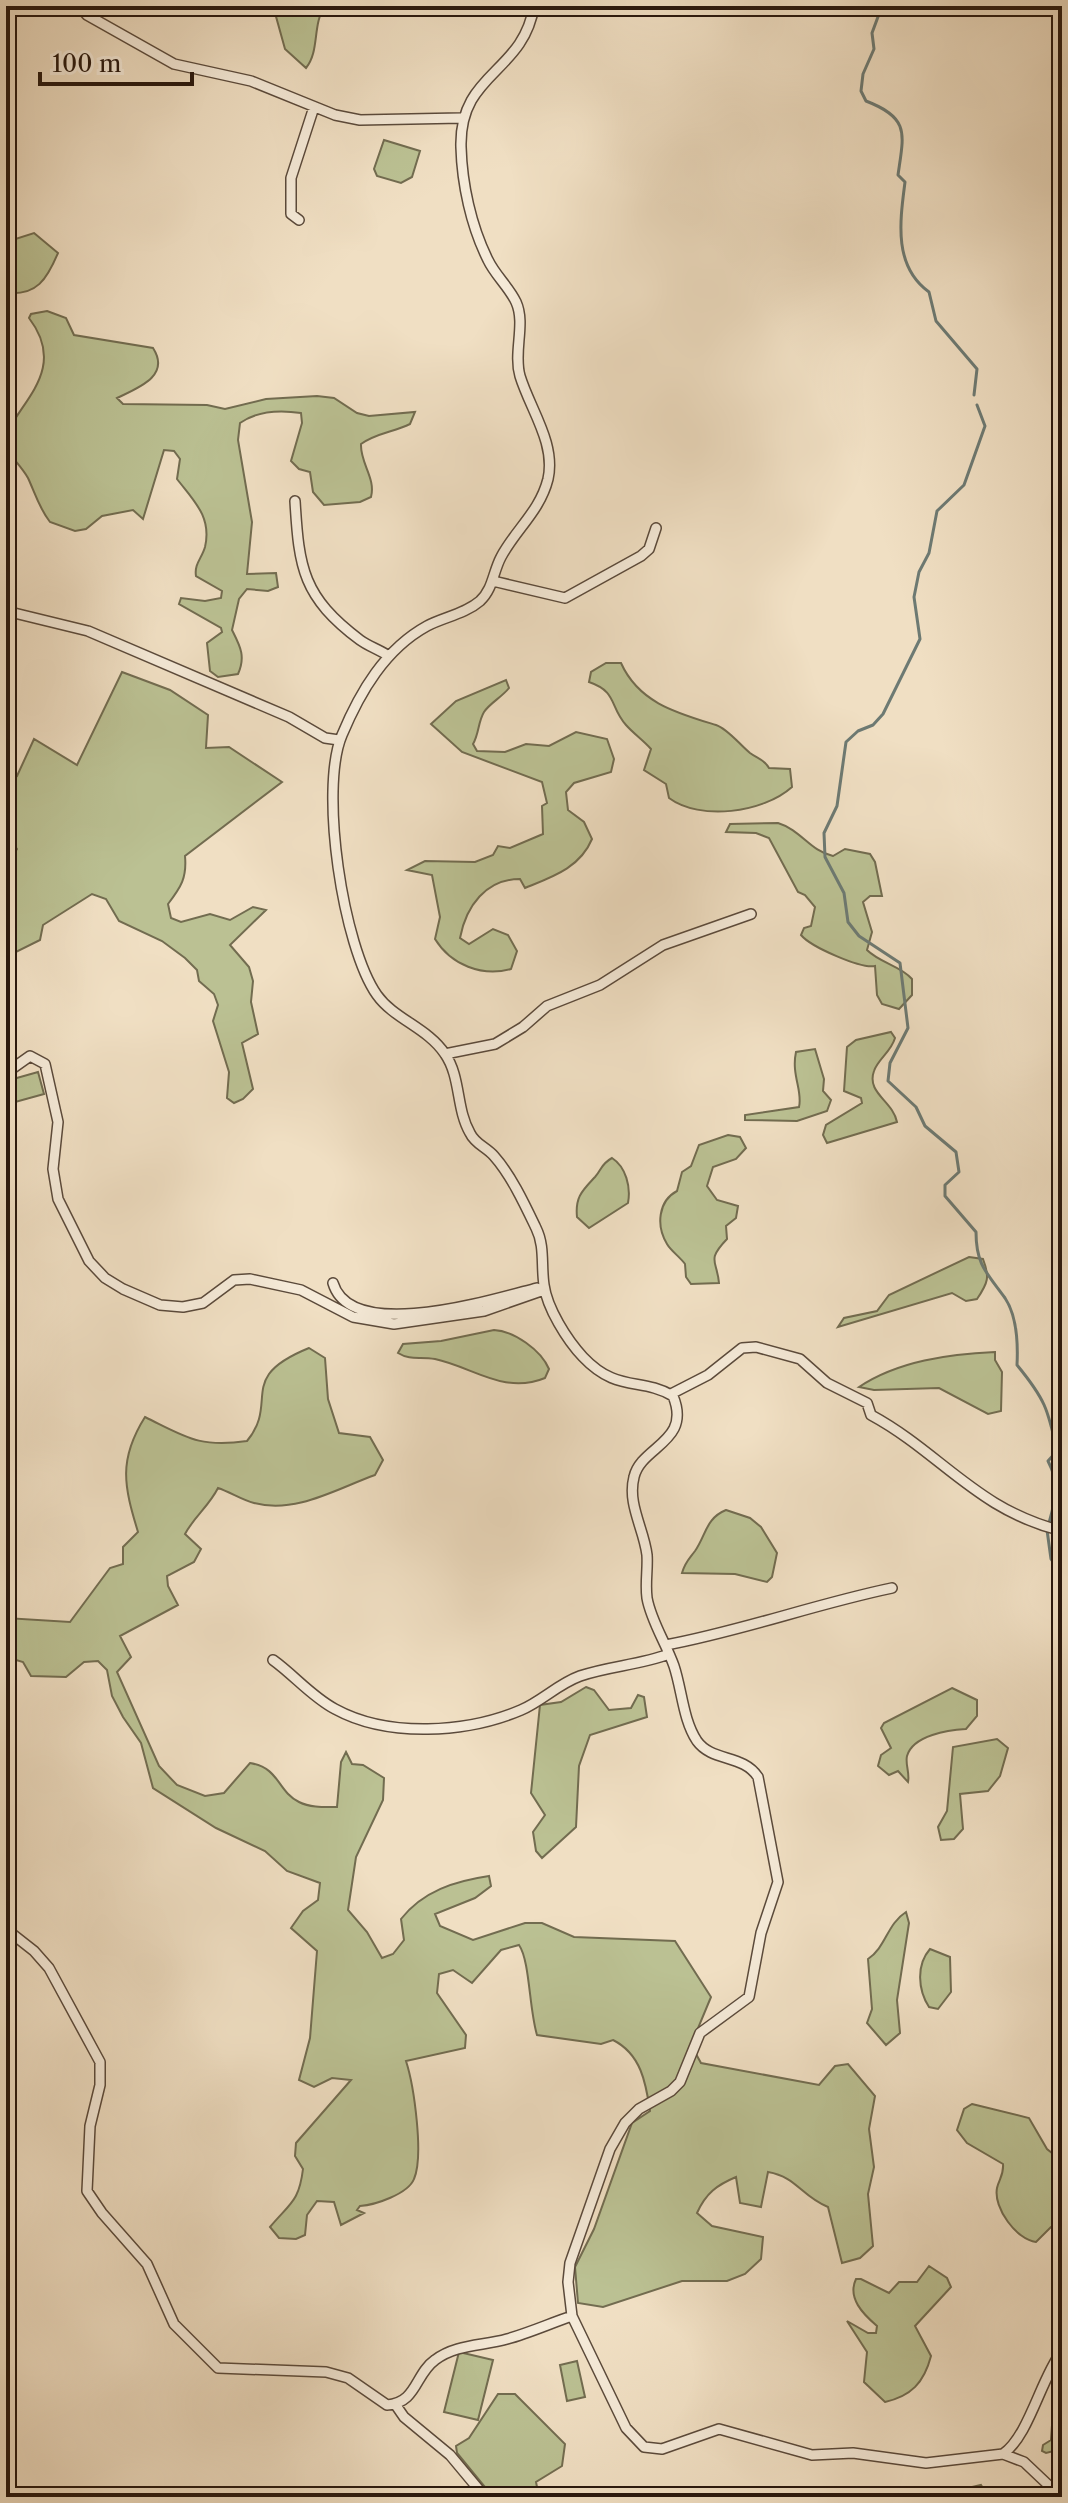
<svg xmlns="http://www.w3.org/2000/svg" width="1068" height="2503" font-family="'Libre Caslon Text',serif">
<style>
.green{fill:#bbc193;stroke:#726c50;stroke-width:2}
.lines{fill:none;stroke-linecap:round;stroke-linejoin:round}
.stream{stroke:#6d7a73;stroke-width:3}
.minor-casing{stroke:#5b4a3b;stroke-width:12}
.minor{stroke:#f5ead8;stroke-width:9}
</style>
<rect width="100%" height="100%" fill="#f0dfc3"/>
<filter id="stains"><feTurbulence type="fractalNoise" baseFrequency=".0025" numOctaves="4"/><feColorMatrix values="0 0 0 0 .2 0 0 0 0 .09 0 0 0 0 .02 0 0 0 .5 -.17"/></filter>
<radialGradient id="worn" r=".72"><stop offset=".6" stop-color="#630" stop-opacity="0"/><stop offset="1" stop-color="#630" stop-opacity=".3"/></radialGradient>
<path class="green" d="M264 6H325C312 24 320 51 306 68L285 49 275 13Z
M384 140 420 151 412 177 401 183 377 176 374 169Z
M34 233 58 253C47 279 37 296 6 293V242Z
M47 311 66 318 74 335 153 348C171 376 138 388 117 398L123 404 207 405 225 409 266 399 317 396 334 398 357 413 369 416 415 412 410 424C394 432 376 433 361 444 360 463 376 478 371 497L360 502 324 505 313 492 310 472 299 469 291 461 302 423 301 413C281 410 257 411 240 423L238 440 252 522 247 574 276 573 278 587 268 591 247 589 239 599 232 630C240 646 246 656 238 674L218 677 210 671 207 643 222 632 221 628 179 604 181 598 205 601 221 598 222 591 196 576C194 564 202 558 205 547 212 517 194 501 177 479L180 459 174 451 164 450 143 519 133 510 102 516 86 529 75 531 50 522C39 508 35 493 28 478 22 467 11 457 6 448 0 413 75 378 29 318L31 314Z
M606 663H621C639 703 677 713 716 725 728 729 740 745 750 753 758 759 764 759 769 768L790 769 792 787C763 813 700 821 669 798L666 784 644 770 651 749C643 740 634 734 626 725 609 706 618 692 589 682L591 672Z
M122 672 170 690 208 715 206 748 229 747 282 782 185 856C187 878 181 887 168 904L171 918 181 922 210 914 230 920 253 907 266 910 230 945 249 967 253 981 251 1002 258 1034 242 1043 253 1089 243 1099 234 1103 227 1098 229 1072 213 1021 218 1005 214 994 199 981 197 970 185 958 162 941 119 921 106 899 92 894 43 925 40 940 6 957V866L17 849 6 834V773L17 776 34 739 77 765Z
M506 680 509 688C502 697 490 703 484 712 478 722 479 734 473 744L477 751 505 752 526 744 549 746 576 732 607 739 614 759 611 772 574 783 566 792 568 810 584 822 592 839C580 868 552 877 525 888L520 879C486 879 466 906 460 938L469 944 493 929 508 935 517 951 511 969C482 977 451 965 435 939L440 917 432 875 407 870 425 861 475 862 493 855 498 846 510 848 543 834 542 806 547 803 542 782 462 752 431 724 456 701Z
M778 823C801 830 810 851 833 856L845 849 870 854 875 862 882 896H870L863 902 872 932 867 950C880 963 901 966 912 979V995L899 1009 882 1004 877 995 875 966C861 969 811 947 801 935L804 928 811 926 815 907 805 895 798 892 769 838 756 833 726 832 730 824Z
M891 1032 895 1038C891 1052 878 1059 874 1071 866 1093 893 1101 897 1122L827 1143 823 1135 826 1125 862 1103 861 1098 844 1091 847 1047 856 1040Z
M815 1049 824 1079 823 1091 831 1100 827 1111 797 1121 745 1120V1115L799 1107C803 1091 791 1075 796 1052Z
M38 1072 44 1094 8 1104 6 1081Z
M728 1135 740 1137 746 1148 736 1159 713 1167 707 1186 717 1200 738 1206 736 1218 726 1226 727 1239C706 1261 717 1260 719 1283L691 1284 686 1277 685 1264C680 1257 671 1251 667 1244 656 1226 658 1201 677 1191L682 1172 691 1166 699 1145Z
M612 1158C626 1167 631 1187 628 1203L589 1228 577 1217C575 1197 582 1191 595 1177 602 1169 601 1164 612 1158Z
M969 1257 983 1259C990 1277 988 1283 977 1299L966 1301 952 1293 838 1327 844 1318 877 1311 889 1295Z
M494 1330C514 1331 541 1350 549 1369L545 1378C504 1395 473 1367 435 1359 420 1356 411 1361 398 1353L403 1344 441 1341Z
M309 1348 325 1358 328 1399 339 1433 370 1437 383 1460 375 1475C336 1489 296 1514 254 1503 242 1500 230 1492 218 1488 209 1506 194 1517 185 1534L201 1549 194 1562 167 1576 168 1586 178 1605 120 1636 131 1657 117 1672 159 1766 177 1785 205 1796 224 1793 250 1763C280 1768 277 1791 299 1802 311 1808 325 1807 337 1807L341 1762 346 1752 352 1764 363 1765 384 1778 383 1800 356 1857 348 1910 367 1932 382 1958 393 1954 404 1940 401 1919C423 1891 455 1881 489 1876L491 1886 475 1898 435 1914 440 1926 473 1940 525 1923H542L574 1937 675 1941 711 1997 691 2045 701 2063 819 2085 835 2066 848 2064 875 2096 869 2129 874 2167 868 2194 873 2246 860 2258 842 2263 828 2207C801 2196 797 2177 768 2172L761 2207 740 2203 736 2177C717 2185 706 2193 697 2213L712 2226 763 2237 761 2259 745 2274 727 2281H682L603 2307 578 2303 575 2267 594 2229 632 2123 650 2111C646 2083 641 2054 613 2040L601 2044 537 2035C529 2009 530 1961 519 1945L501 1950 472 1983 453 1970 439 1974 437 1993 466 2035 465 2048 406 2061C414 2086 424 2156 414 2179 408 2194 375 2205 360 2206L357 2210 364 2213 341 2225 334 2202 317 2201 307 2215 305 2235 296 2239 279 2238 270 2227C290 2203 299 2202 303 2169L295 2156 296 2143 351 2080 332 2078 314 2087 299 2080 310 2038 317 1951 291 1928 303 1911 318 1900 320 1883 287 1871 265 1851 216 1828 153 1788 141 1743 123 1717 112 1696 107 1670 98 1661 84 1662 66 1677 31 1676 23 1662 6 1657V1618L70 1622 110 1568 123 1564V1547L138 1532C124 1486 118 1460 145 1417 186 1437 199 1448 247 1441 280 1401 235 1378 309 1348Z
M995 1352V1360L1002 1372 1001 1411 988 1414 939 1388 874 1390 859 1387C898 1361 949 1354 995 1352Z
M726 1510 750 1518 761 1527 777 1553 772 1577 767 1582 735 1574 682 1573C685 1562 689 1559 695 1551 706 1535 706 1518 726 1510Z
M586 1687 594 1690 609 1710 631 1708 638 1695 644 1697 647 1717 590 1735 579 1766 576 1827 542 1858 536 1851 533 1832 545 1815 531 1793 540 1705 561 1702Z
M952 1688 977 1700V1716L966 1729C949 1730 913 1735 907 1756 905 1764 910 1773 908 1782L898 1771 889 1775 878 1766 881 1755 891 1748 881 1728 884 1723Z
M997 1739 1008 1748 1000 1776 988 1791 960 1794 963 1829 954 1839 941 1840 938 1827 947 1811 953 1747Z
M906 1912 909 1923 897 2000 900 2033 886 2045 867 2023 872 2009 868 1959C886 1947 887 1924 906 1912Z
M930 1949 950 1957 951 1992 938 2009 929 2007C918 1990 916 1965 930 1949Z
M972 2104 1029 2118 1047 2149 1062 2161V2226L1051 2227 1036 2242C1017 2240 993 2208 997 2188 999 2179 1004 2175 1003 2164L967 2143 957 2130 964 2109Z
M929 2266 947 2278 951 2287 915 2326 931 2356C924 2383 911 2396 885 2402L864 2382 867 2352 847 2321 868 2333H876L877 2326C863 2314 847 2298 856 2279H861L889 2293 899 2282H917Z
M459 2352 493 2360 478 2420 444 2412Z
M577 2361 585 2397 567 2401 560 2365Z
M498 2394H515L565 2444 562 2466 536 2482 539 2497H493L457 2453 456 2446 469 2438Z
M1062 2415V2449L1046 2453 1042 2451 1043 2445 1051 2440 1052 2425 1061 2423Z
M981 2485 989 2497H957L964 2489Z"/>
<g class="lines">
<path class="stream" d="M882 6 872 33 874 49 863 74 861 91 866 101C910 118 904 133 898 175L905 182C900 221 893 266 929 292L936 321 977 369 974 395
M977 405 985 426 964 485 937 511 929 553 919 572 914 597 920 639 883 714 873 725 858 731 846 742 837 806 824 833 825 857 844 893 848 922 859 936 900 963 908 1028 890 1063 888 1081 916 1107 925 1126 956 1152 959 1172 945 1185V1196L976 1232C976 1265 987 1273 1005 1298 1017 1316 1018 1345 1017 1365 1045 1399 1048 1409 1057 1451L1048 1461C1060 1484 1056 1498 1049 1523
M1047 1530 1051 1559 1062 1575"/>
<defs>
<path id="minor" d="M79 6 87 15 174 64 251 81 335 115 360 120 461 118
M534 6C523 74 459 72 461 147 462 184 471 226 488 260 495 275 509 287 516 302 526 324 513 352 520 376 530 409 556 443 548 479 540 511 516 529 501 557 493 572 493 589 480 601 465 614 444 617 427 626 385 649 360 692 342 735 319 789 343 947 377 995 394 1019 428 1028 445 1054 461 1077 456 1109 470 1133 475 1144 486 1147 494 1156 511 1175 525 1205 536 1228 545 1246 541 1265 544 1285 547 1308 567 1340 583 1357 617 1393 641 1377 673 1396 692 1442 641 1446 634 1477 627 1504 644 1529 647 1555 648 1569 645 1583 647 1598 651 1621 666 1643 674 1666 682 1690 683 1720 697 1741 712 1762 743 1754 758 1777L778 1882 761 1933 749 1997 700 2033 680 2082 671 2091 639 2109 625 2123 610 2149 570 2263 568 2282 572 2316 626 2428 644 2447 662 2449 719 2429 812 2455 853 2453 926 2463 1003 2454 1024 2462 1061 2497
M299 220 291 214V178L314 107
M295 501C299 569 303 597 360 640 368 646 378 649 387 655
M493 581 565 598 641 556 649 549 656 528
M6 611 88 631 289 717 325 738 339 740
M445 1054 495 1044 523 1027 547 1006 600 985 663 945 751 914
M6 1073 30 1056 45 1064 58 1122 53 1169 58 1199 89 1261 105 1278 123 1289 160 1305 183 1307 203 1303 234 1280 250 1279 301 1290 353 1317 394 1324 484 1311 544 1290
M333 1283C351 1344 494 1299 537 1288
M671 1394 708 1375 742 1348 756 1347 800 1359 827 1383 867 1403 871 1415C941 1453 977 1510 1062 1531
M666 1645C742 1631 815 1604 892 1588
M273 1660C294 1675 312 1697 335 1709 388 1738 467 1733 521 1710 542 1701 558 1684 580 1676 609 1666 640 1665 669 1654
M6 1929 34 1951 49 1968 100 2062V2085L90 2126 87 2191 102 2213 147 2264 174 2324 218 2368 326 2372 348 2378 387 2405C417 2403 415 2374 435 2360 456 2344 483 2346 507 2339 529 2333 551 2323 572 2316
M395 2404 404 2417 450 2455 485 2497
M1003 2454C1029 2436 1041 2378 1062 2351"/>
</defs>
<use href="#minor" class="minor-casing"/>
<use href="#minor" class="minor"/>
</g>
<rect width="1068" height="2503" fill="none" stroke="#f0dfc3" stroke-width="32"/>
<rect x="8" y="8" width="1052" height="2487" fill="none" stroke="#29180e" stroke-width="4"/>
<rect x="16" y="16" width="1036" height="2471" fill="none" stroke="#29180e" stroke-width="2"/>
<path d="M40 72v12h152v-12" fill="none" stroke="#29180e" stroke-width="4"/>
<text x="52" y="72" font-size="24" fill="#29180e" stroke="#f5ead8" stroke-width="6" paint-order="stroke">100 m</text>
<rect width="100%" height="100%" filter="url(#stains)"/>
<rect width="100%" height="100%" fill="url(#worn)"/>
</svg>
